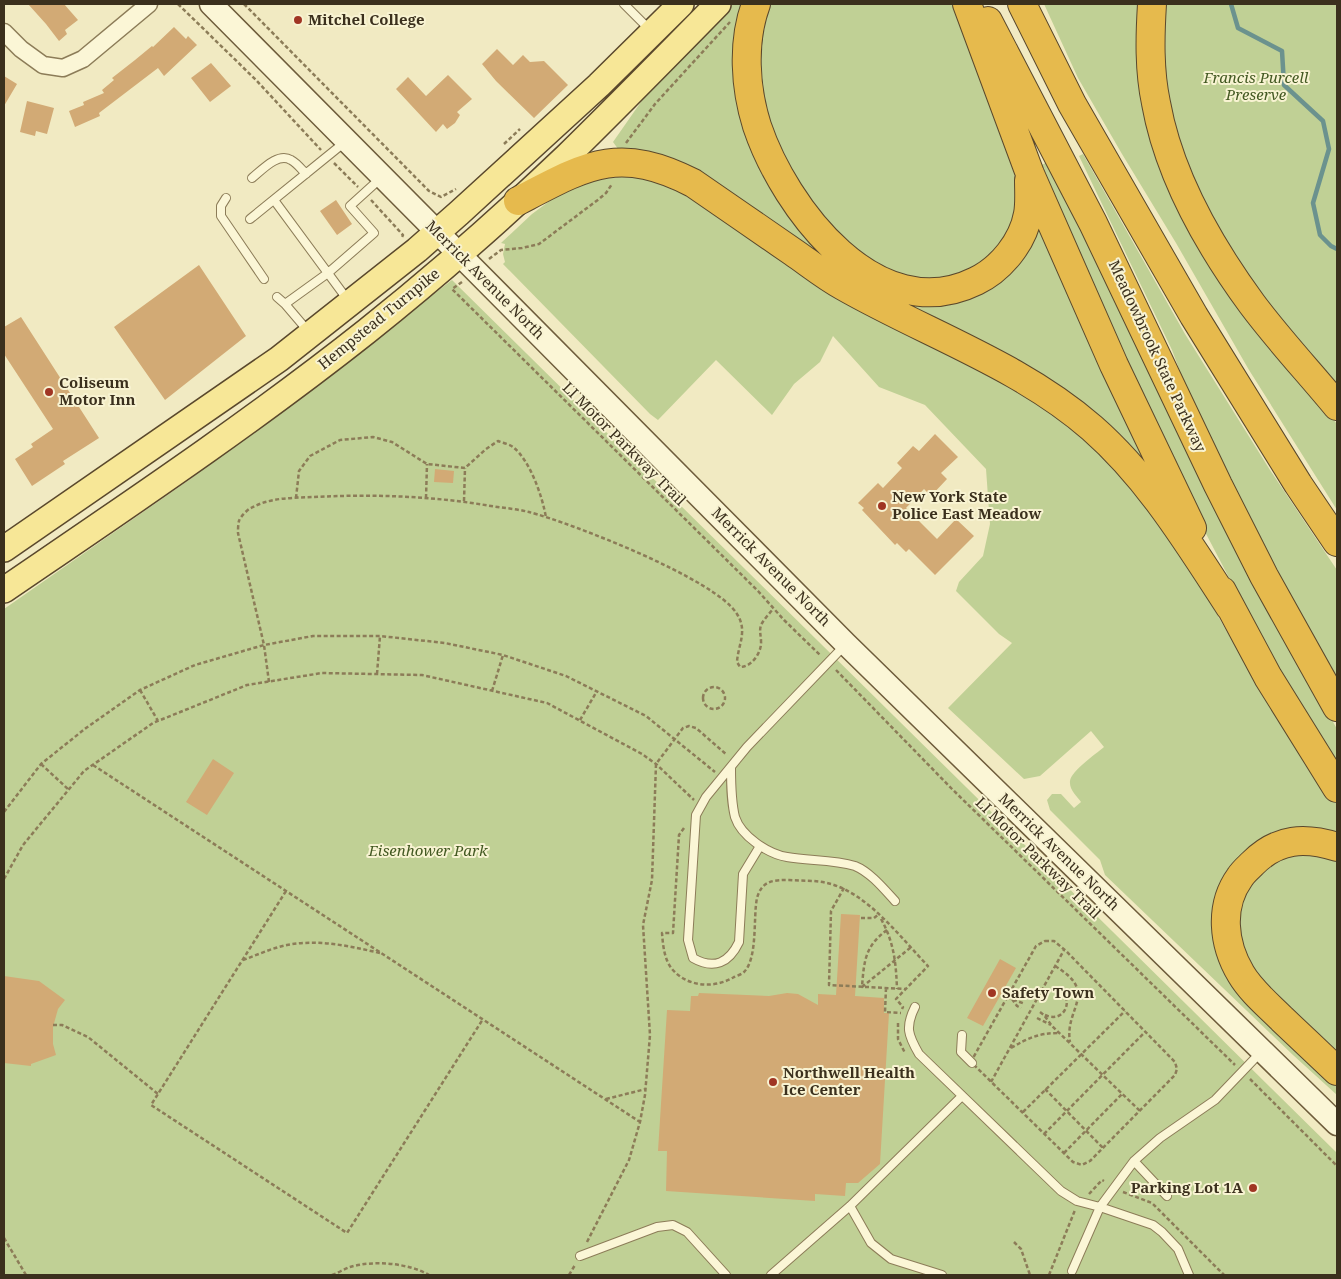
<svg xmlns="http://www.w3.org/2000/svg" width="1341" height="1279" font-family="'Noto Serif',serif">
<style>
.green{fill:#c0d095}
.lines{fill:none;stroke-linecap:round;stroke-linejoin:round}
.stream{stroke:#6b928e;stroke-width:4.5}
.building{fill:#d2aa75}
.lane-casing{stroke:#8c7c58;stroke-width:10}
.street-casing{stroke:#8c7c58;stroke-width:19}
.secondary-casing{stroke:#6e5c3b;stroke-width:25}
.primary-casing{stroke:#5a482c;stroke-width:28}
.highway-casing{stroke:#5a482c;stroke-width:30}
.path{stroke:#8c7c58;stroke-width:2.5;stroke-dasharray:4 2.5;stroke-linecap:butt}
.lane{stroke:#fbf6d6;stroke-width:8}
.street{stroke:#fbf6d6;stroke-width:16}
.secondary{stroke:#fbf6d6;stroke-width:22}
.primary{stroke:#f7e797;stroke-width:25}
.highway{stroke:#e6ba4d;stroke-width:28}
.poi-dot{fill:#a03523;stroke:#f8f3d2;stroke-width:2}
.labels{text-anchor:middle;stroke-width:4;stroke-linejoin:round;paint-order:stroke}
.poi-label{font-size:15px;font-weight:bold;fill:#3b301d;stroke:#f8f3d2;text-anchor:start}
.park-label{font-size:15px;font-style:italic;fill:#435922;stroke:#f8f3d2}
.street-label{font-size:15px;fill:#3b301d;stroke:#f8f3d2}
</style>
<rect width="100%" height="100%" fill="#f1eac2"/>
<path class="green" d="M733 4H744L740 91 837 264 826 267 621 153 613 142 650 89Z
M764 4H955L1022 188 1015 230 968 278 900 282 824 228 776 151 756 76Z
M1044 4H1147L1152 117 1287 364 1337 424V510L1249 370 1176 243 1122 154 1078 78Z
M1159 4H1337V394L1232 258 1179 152 1164 98Z
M1083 154 1185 334 1270 470 1337 570V684L1313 644 1191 401 1172 350 1079 156Z
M1047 162 1271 611 1337 729V769L1259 635 1192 507 1040 166Z
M618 172 680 187 1015 384 1116 462 1189 565 1227 632 1337 802V839L1269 841 1218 940 1337 1083V1095L1293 1055 1105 875 1100 860 1050 810 1047 800 1052 794H1061L1074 808 1081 802C1077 796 1069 790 1070 781 1071 771 1096 754 1104 747L1091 731 1040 776 1024 779 948 708 1012 643 999 634 956 591 959 582 983 556 990 524 986 469 925 405 879 387 833 336 820 362 794 384 772 415 716 360 658 420 650 414 503 264 505 262 503 254 505 244 501 243 532 214 563 191 609 173V178L618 177Z
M1042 225 1159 478 910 311 911 303 946 304 1035 227Z
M452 280 1337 1153V1275H4V609L189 480Z
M1299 850 1337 856V1061L1242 959 1234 924 1243 889 1266 863Z"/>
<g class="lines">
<path class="stream" d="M1231 4 1238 28 1282 51 1284 85 1323 121 1329 149 1313 203 1320 235 1331 246 1337 249"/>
</g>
<path class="building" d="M28 4H64L78 20 65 30 67 34 59 41 46 24Z
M174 27 186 39 188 36 197 45 164 76 158 68 99 113 100 116 75 127 69 111 84 105 83 102 104 93 102 90 114 80 112 78 135 60 152 46 153 47Z
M497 49 513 65 523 55 530 62 544 61 568 85 534 118 496 81 482 64Z
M211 63 231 86 210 102 191 78Z
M448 75 472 99 457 112 460 115 455 123 447 129 443 124 436 132 396 89 408 77 426 96Z
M4 76 17 84 4 106Z
M27 101 54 108 47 134 36 131 35 136 20 132Z
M336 200 352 224 337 235 320 211Z
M199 265 246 336 165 400 114 327Z
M21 317 99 438 63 461 65 464 32 486 15 459 33 447 31 444 53 429 4 354V327Z
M935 434 958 457 941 473 947 479 931 496 924 489 906 508 937 539 956 519 974 536 935 575 909 549 906 552 897 543 895 545 862 510 864 508 858 503 878 483 883 488 902 468 897 463 913 446 919 451Z
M435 469 454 471 453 483 434 482Z
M213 759 234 773 207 815 186 802Z
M841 914 860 915 855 996 884 998V1013H889L880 1164 858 1183H846L845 1196 815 1194V1201L666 1191 667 1151H658L667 1010 690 1011 691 996H698L699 993 769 996 787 993 798 994 818 1005V994L836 995Z
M1000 959 1016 968 983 1026 967 1018Z
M4 976 39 981 65 1000 58 1009 53 1027V1044L56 1055 31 1064V1066L4 1063Z"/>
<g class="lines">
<defs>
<path id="lane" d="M624 4 650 30
M252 178C262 170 278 152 291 160 297 163 302 170 306 174
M226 198 221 206V216L264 279
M274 200 347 299
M250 219 345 142
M277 297 285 304 308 331
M285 304 328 273 374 233 350 206 382 177
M731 767C731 784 731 801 735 817 741 836 768 854 787 857 809 861 833 859 855 866 870 872 884 889 895 901
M760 846 743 874 739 942C729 963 714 970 693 958L688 940 696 815 706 797 747 747 845 645
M915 1007C905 1027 908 1035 919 1054L1061 1191 1077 1201 1100 1207 1153 1225 1162 1232 1178 1249 1189 1275
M962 1035 961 1052 972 1063
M1134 1161 1167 1196
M850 1206 871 1243 891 1259 942 1275
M580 1256 657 1227 673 1225 687 1232 726 1275
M1072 1271 1100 1207 1134 1161 1160 1138 1215 1100 1261 1052
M771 1275 850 1206 962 1096"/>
<path id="street" d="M4 32 21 49 43 65 63 68 83 59 149 4"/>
<path id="secondary" d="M211 4 846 644 1337 1124"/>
<path id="primary" d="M4 549 279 359 417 250 459 213 599 85 681 4
M4 590C127 506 251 423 367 331 436 276 504 216 567 156 618 106 668 55 718 4"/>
<path id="highway" d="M756 4C742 42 745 88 757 126 785 209 877 330 976 281 1001 269 1023 242 1028 214 1030 204 1029 191 1029 180
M967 4 1030 174 1114 365 1192 528
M1022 4 1072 104 1194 316 1298 484 1337 542
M1152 4C1150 36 1149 70 1156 103 1169 176 1208 244 1252 304 1278 339 1309 372 1337 406
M988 21 1093 223 1218 485 1264 576 1337 707
M518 201C587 165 618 145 693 183 726 206 760 229 793 252 809 263 825 276 843 286 925 333 1020 365 1092 428 1149 478 1189 544 1230 607
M1222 591 1268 677 1337 788
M1337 847C1305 837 1278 838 1253 863 1249 867 1243 872 1240 877 1219 906 1223 944 1241 974 1251 991 1268 1005 1282 1019 1300 1036 1319 1054 1337 1071"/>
</defs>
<use href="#lane" class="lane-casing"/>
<use href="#street" class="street-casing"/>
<use href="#secondary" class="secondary-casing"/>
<use href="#primary" class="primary-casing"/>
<use href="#highway" class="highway-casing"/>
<path class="path" d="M178 4 256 80 321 150
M244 4 429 191 441 197 456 189
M626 143 655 104 730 22
M504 144 520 129
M334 163 358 187
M371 200 403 235 402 237
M489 259 501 250 522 248 539 244 599 199 606 193 612 184
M462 282 452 289 758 591 784 620 821 656
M296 498 299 471 310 456 340 440 373 437 392 442 427 464 465 468 486 449 498 441C503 443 509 444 513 447 530 460 543 498 546 518
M426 498 427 464
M464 501 465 468
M836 670 952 789 1235 1065
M377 674 380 636
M269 682 264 645 238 533C238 530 238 524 239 521 240 517 248 509 251 508 271 497 293 498 314 497 373 494 433 496 491 506 504 508 517 509 529 512 571 523 716 579 737 614 748 631 738 645 737 662L740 667C752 667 762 652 761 641 761 635 759 632 761 625 764 619 769 614 773 609
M703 698a11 11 0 1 1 22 0a11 11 0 1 1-22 0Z
M140 690 158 721
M492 691 503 655
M580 720 597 691
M41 764 68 789
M93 765 640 1122
M4 812 41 764 86 728 140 690 195 665 264 645 313 636H380L445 643 503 655 566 676 646 716 715 772
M684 828 679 835 673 933H662C663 945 664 959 672 969 687 987 714 989 734 977 737 976 742 974 744 972 758 958 753 917 757 898 762 880 774 880 789 880 802 881 815 880 827 883 867 892 900 937 928 966L896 999 903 1007 902 1009
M4 879 23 845 84 771 153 723 247 685 322 673 422 675 547 703 642 754 656 764 694 800
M844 888 831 911 829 985 905 989
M286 891 151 1105 347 1233 483 1019
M861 918H874L878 915
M881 919C894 942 896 963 897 989
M887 930C865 946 864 961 862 987L910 948
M1045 941H1054L1066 951 1175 1062 1177 1069 1175 1075 1090 1161 1082 1165 1073 1162 972 1063 973 1058 1036 946Z
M243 960C257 955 272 948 287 945 319 939 349 946 380 953
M1055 966C1100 993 1064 1008 1070 1042
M886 988 885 1012 901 1013
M1042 992C1078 980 1071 1027 1045 1015
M1007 997 1025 1004
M1012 999 1017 1006 1021 1008
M1040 1012 1044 1015 1052 1026 1140 1111
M1037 1018 1051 1025
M898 1023V1039L905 1053
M53 1025H62L88 1037 158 1094
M1011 1048C1028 1038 1039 1033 1059 1033
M1250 1079 1337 1166
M991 1082 1064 950
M1045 1089 1103 1148
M606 1099 646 1089
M1023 1112 1125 1011
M1044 1134 1145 1032
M1064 1153 1122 1094
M1123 1192 1152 1203 1224 1275
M1089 1194 1102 1180 1104 1181
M4 1238 26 1275
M587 1242 629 1160 640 1122 645 1095 650 1035 643 925 652 880 656 764 683 728 689 726 696 728 727 755
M1014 1242 1021 1249 1030 1275
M332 1275C338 1273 344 1269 350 1267 373 1260 409 1263 429 1275
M569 1275 575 1265
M1049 1275 1075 1210"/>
<use href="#lane" class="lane"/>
<use href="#street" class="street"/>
<use href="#secondary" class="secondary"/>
<use href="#primary" class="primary"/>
<use href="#highway" class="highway"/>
</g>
<g class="poi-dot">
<circle cx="298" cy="20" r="5"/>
<circle cx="49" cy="392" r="5"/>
<circle cx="882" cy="506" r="5"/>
<circle cx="992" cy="993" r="5"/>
<circle cx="773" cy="1082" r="5"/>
<circle cx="1253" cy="1188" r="5"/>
</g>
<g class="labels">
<g class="poi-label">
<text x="308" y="25">Mitchel College</text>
<text x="59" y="388">Coliseum<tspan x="59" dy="17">Motor Inn</tspan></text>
<text x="892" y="502">New York State<tspan x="892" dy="17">Police East Meadow</tspan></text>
<text x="1002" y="998">Safety Town</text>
<text x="783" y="1078">Northwell Health<tspan x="783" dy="17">Ice Center</tspan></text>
<text x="1243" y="1193" text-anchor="end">Parking Lot 1A</text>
</g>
<g class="park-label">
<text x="1256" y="83">Francis Purcell<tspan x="1256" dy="17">Preserve</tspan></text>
<text x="428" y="856">Eisenhower Park</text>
</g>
<g class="street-label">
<text transform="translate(485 280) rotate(45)" y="5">Merrick Avenue North</text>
<text transform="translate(379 319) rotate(-39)" y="5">Hempstead Turnpike</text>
<text transform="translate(1157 356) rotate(65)" y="5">Meadowbrook State Parkway</text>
<text transform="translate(624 444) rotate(45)" y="5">LI Motor Parkway Trail</text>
<text transform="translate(771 567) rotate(45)" y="5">Merrick Avenue North</text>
<text transform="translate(1059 852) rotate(44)" y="5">Merrick Avenue North</text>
<text transform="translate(1038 858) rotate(44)" y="5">LI Motor Parkway Trail</text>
</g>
</g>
<rect width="1341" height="1279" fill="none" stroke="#3b301d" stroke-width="10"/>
</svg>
